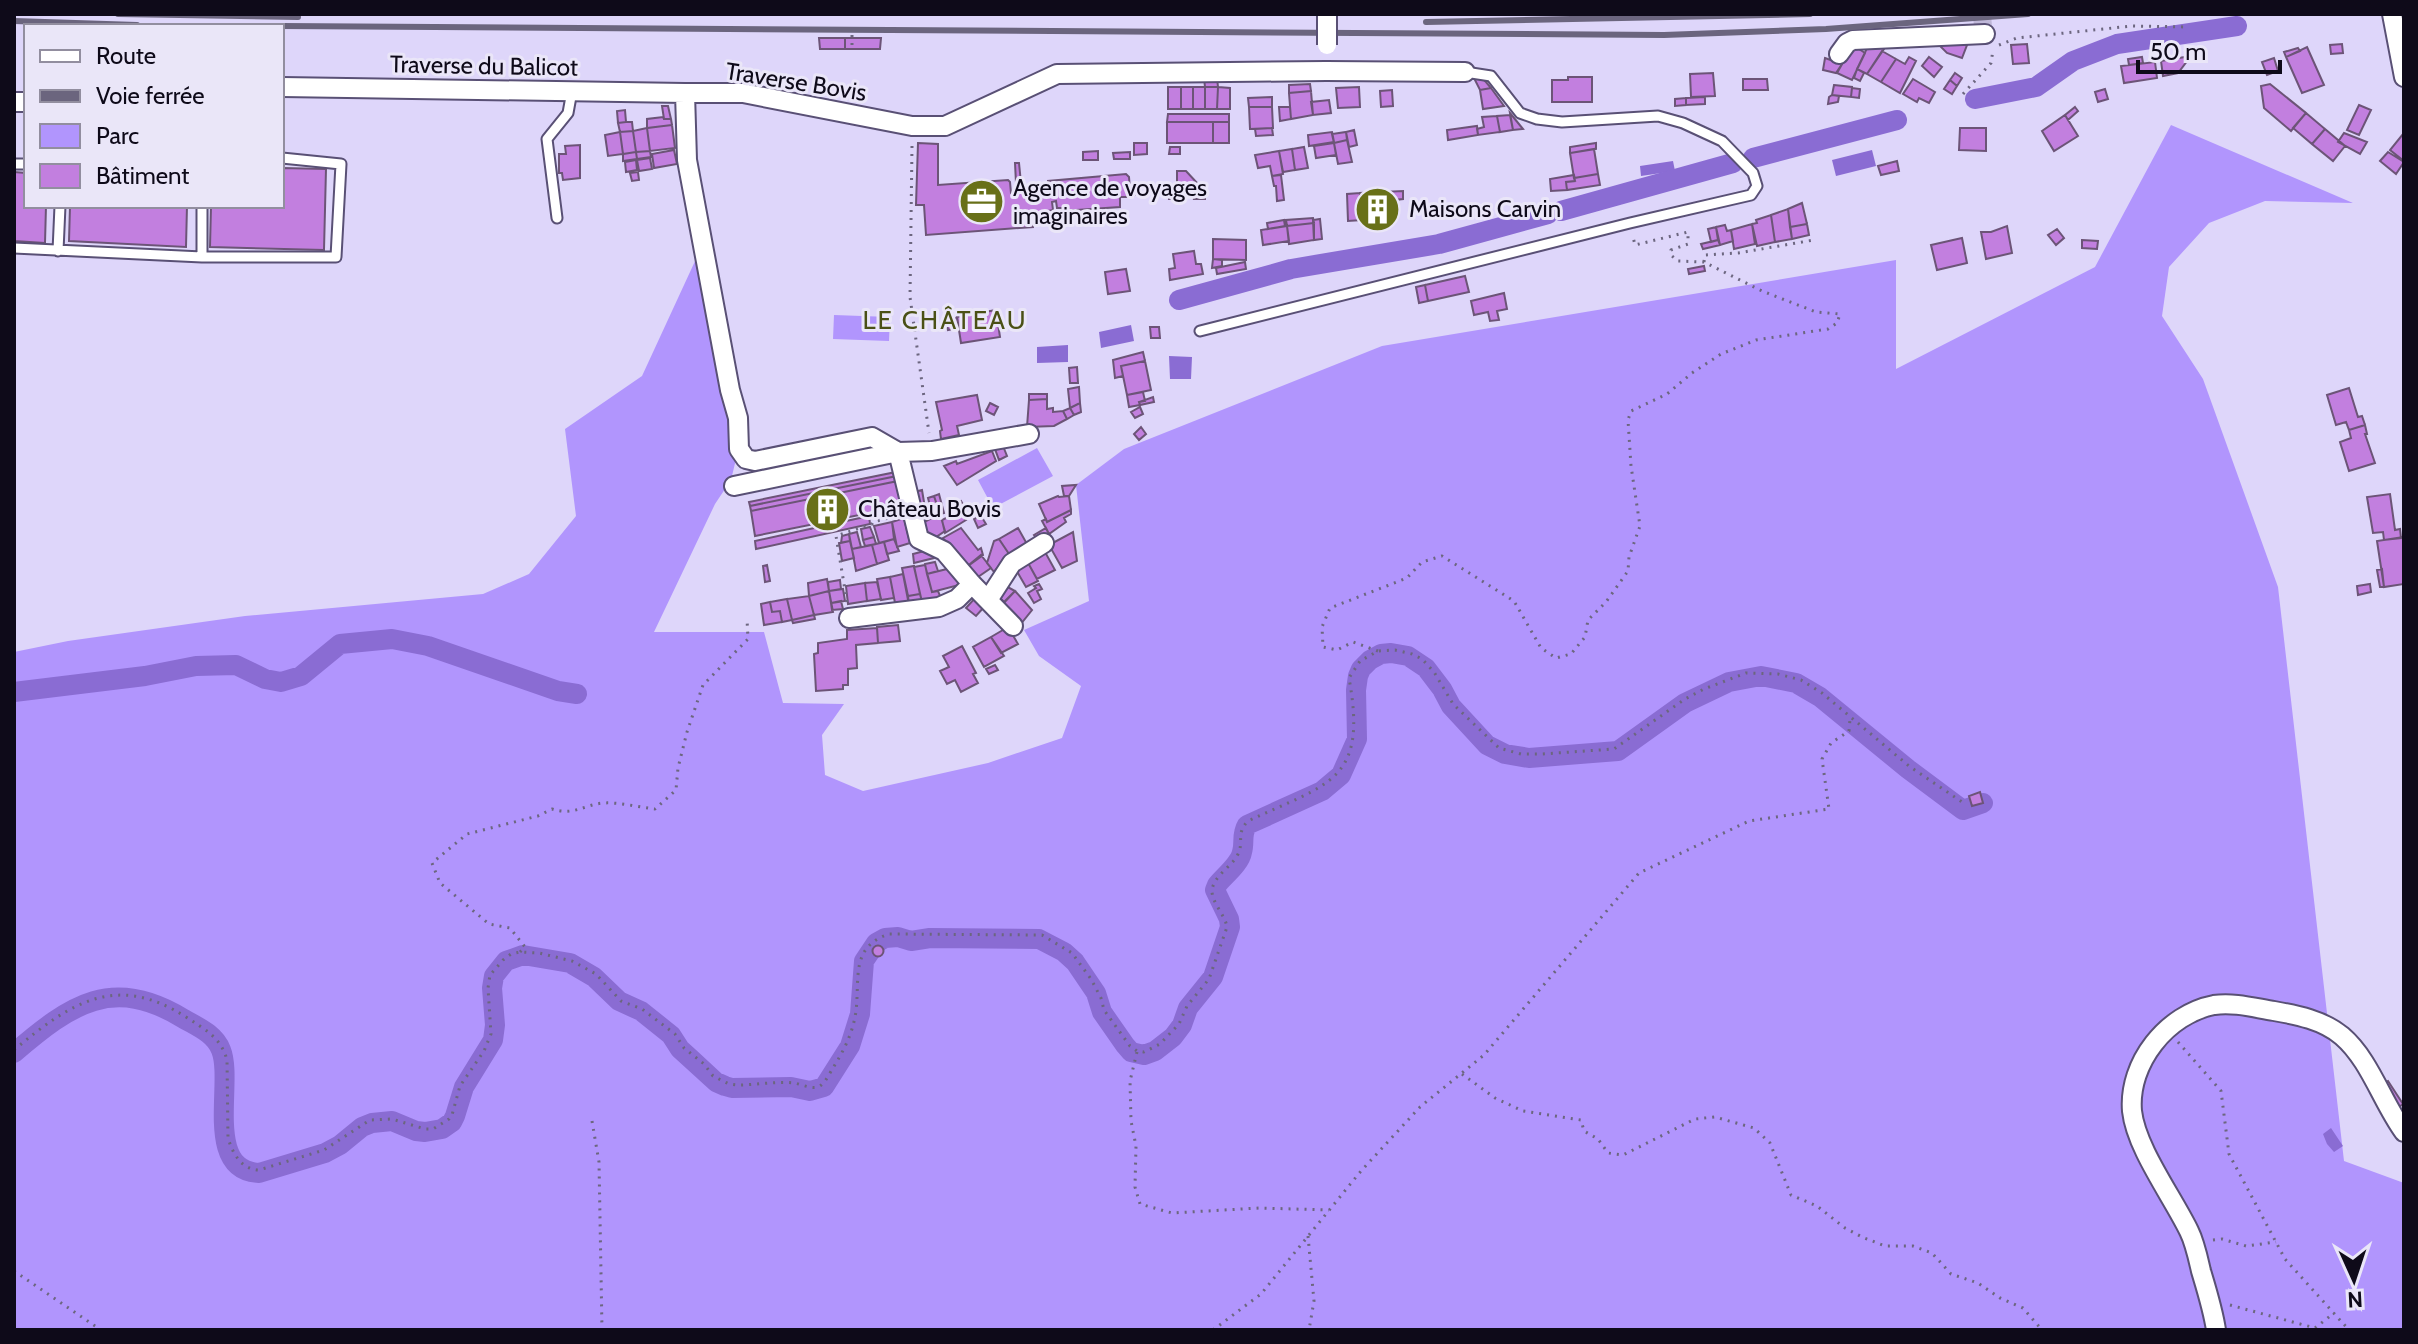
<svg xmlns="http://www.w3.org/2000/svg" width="2418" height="1344" font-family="Cabin,sans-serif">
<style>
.green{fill:#b195fd}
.water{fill:#8a6cd3}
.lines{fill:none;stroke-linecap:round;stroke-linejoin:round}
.canal{stroke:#8a6cd3;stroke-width:20}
.building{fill:#c27fdf;stroke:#6c5477;stroke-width:2}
.street-tunnel{stroke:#bfb7d8;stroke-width:18;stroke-dasharray:18 9;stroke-linecap:butt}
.lane-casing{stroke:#595075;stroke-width:13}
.street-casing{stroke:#595075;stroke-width:22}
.path{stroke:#6c667f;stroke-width:3;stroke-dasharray:2 6;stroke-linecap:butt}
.lane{stroke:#fff;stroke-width:9}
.street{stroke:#fff;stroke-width:18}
.rail{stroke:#6b657e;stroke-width:6}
.street-bridge-casing{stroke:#595075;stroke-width:22;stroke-linecap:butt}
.street-bridge{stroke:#fff;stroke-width:18}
.labels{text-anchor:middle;stroke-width:6;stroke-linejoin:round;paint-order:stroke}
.street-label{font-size:24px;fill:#0e0a19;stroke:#eae6f8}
.poi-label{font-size:24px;fill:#0e0a19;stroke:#eae6f8;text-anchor:start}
.neighbourhood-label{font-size:26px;letter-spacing:2px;fill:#4a5015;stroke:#eae6f8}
</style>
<rect width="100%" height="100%" fill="#ded6fa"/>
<path class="green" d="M2171 125 2353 203 2265 201 2209 223 2169 267 2162 316 2203 379 2278 587 2344 1161 2404 1183V1330H14V652L68 641 245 616 483 594 529 574 576 516 565 429 642 376 696 259H698L726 412 743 430 731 480 715 504 654 632H764L783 703 844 704 822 735 825 775 863 791 988 763 1062 738 1081 686 1039 656 1024 630 1089 601 1076 485 1124 449 1382 346 1896 260V369L2095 267Z
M834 315 890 317 889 341 833 339Z
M1037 448 1053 476 993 508 978 480Z"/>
<path class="water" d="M1872 150 1876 166 1836 176 1832 160Z
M1673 161 1675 171 1641 176 1640 166Z
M1131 325 1134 341 1101 348 1099 332Z
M1068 345V362L1037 363V347Z
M1169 356 1192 357 1191 379H1170Z
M2331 1128 2343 1146 2334 1152 2327 1144 2323 1134Z"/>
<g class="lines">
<path class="canal" d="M1975 99 2036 87 2073 61 2117 44 2237 26
M1753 158 1897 120
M1561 211 1733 163
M1179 300 1291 269 1439 244 1548 214
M14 692 145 676 196 666 236 665 265 679 281 682 301 676 340 644 392 639 428 646 558 691 577 694
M14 1053C71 1004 113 975 184 1019 198 1027 215 1034 221 1050 234 1082 203 1170 259 1173L325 1153 340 1145 362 1127 372 1123 392 1121 416 1131 425 1132 442 1129 452 1122 455 1116 464 1087 493 1040 495 1025 492 988 494 976 506 961 523 955 570 963 594 977 619 1001 641 1011 671 1035 680 1049 691 1059 716 1082 725 1086 732 1088 791 1087 810 1091 824 1087 850 1046 860 1014 864 961 876 943 885 938 898 937 911 941 930 938 1039 939 1064 952 1075 962 1096 993 1102 1012 1125 1045 1131 1052 1144 1055 1155 1051 1173 1037 1182 1025 1188 1008 1213 977 1230 927 1229 919 1215 890 1217 885C1224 876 1240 864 1242 852 1245 842 1241 835 1247 825L1322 791 1341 775 1357 739 1356 690 1358 676 1361 669 1370 660 1381 654 1391 653 1408 656 1426 668 1442 689 1451 706 1487 745 1505 754 1529 758 1618 751 1685 703 1729 682 1761 676 1796 683 1820 697 1908 769 1963 810 1983 803"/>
</g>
<path class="building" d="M819 38H845V49H820Z
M845 38H881L880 49H845Z
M1953 40 1967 45 1962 58 1947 53 1939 45Z
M1869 44 1879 45 1884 49 1867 74 1857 69Z
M2027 44 2029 63 2013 64 2011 45Z
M2342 44 2343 53 2331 54 2330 45Z
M1853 45 1865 53 1852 80 1837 73Z
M2307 47 2324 85 2302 93 2286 57Z
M2298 48 2300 51 2286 57 2284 52Z
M1882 51 1896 59 1881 82 1867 74Z
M2191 56 2178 73 2163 76 2161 61Z
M1909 57 1916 61 1900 93 1881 82 1896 59 1905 64Z
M1929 57 1942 67 1934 77 1922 66Z
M2142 57 2143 63 2129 65 2128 59Z
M1825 58 1842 64 1836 73 1823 70Z
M2274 58 2278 71 2267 75 2262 62Z
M2155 62 2157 78 2124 83 2121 66Z
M1857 69 1864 73 1860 81 1854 78Z
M1713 73 1715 96 1691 97 1690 74Z
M1955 73 1962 78 1957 86 1950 80Z
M1481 77 1486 82 1491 88 1480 90 1474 78Z
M1568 77H1592V102H1552V80H1568Z
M1204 78H1217L1218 87H1205Z
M1743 79H1767L1768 90H1743Z
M1913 79 1935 92 1929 103 1919 98 1917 102 1903 94Z
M1950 80 1957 86 1952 94 1944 89Z
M822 84H830V94H823Z
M1310 84 1311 91 1289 93V85Z
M2270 84 2306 113 2291 131 2264 108 2261 86Z
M1834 85 1852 87 1851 97 1832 95Z
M1168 87H1181V109H1168Z
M1181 87H1193V109H1181Z
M1193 87H1205V109H1193Z
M1205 87H1218L1217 109H1205Z
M1218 87 1230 88V109H1217Z
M1359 87 1360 107 1338 108 1336 88Z
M1491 88 1504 106 1483 109 1480 90Z
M1852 88 1860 89 1859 98 1851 97Z
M2105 89 2108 99 2098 102 2095 92Z
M1392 90 1393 106 1381 107 1380 91Z
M1311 91 1313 115 1291 119 1289 93Z
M1832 95 1839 96 1838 102 1828 104 1829 97Z
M1272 97V107H1249L1248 98Z
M1705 97V104L1686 105V98Z
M1686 98V105L1675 106V99Z
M1329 100 1331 113 1313 115 1311 102Z
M2359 105 2371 110 2359 135 2347 130Z
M662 106H668L671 119H664Z
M1249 107H1272L1273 128 1250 129Z
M1279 107H1290L1291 119 1280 121Z
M2075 107 2078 111 2068 120 2065 115Z
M625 110 626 122 618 123 617 111Z
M1510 113 1523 129 1513 130Z
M2306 113 2325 129 2312 144 2293 128Z
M1168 114H1229V122H1167Z
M1510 115 1513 130 1500 132 1497 116Z
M2065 115 2078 136 2054 151 2042 131Z
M1497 116 1500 132 1478 135 1477 129 1484 127 1482 117Z
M663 117 664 119H671L672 125 647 128V119Z
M626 122H632L633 131 620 132 618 123Z
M1167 122H1213V143H1167Z
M1213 122H1229V143H1213Z
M672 125 675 148 650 151 647 128Z
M1477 126 1478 135 1448 140 1447 130Z
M647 128 650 151 636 152 633 131Z
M1272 128 1273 135 1256 136 1255 129Z
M1960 128H1986V151L1959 150Z
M2325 129 2345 146 2333 161 2312 144Z
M1354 130 1357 145 1349 147 1346 132Z
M633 131 636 152 623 154 620 132Z
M620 132 623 154 608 156 605 135Z
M1332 132 1334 142 1309 146 1308 135Z
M1346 132 1347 140 1334 143 1332 134Z
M2344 133 2367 142 2360 154 2338 142Z
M2403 134 2404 135V161L2390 150Z
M1347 140 1352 162 1338 164 1334 143Z
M918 143 938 144V185L1008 180 1010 182 1011 193H1014L1015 187 1043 185 1045 195H1048V181L1126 174 1129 177 1130 190 1137 192 1133 197H1120V207L1062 211V208H1057L1056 201 1052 202 1053 210 1032 214 1033 227 926 235 924 205H916Z
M1134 143H1147V154L1134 155Z
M1334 143 1336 155 1316 158 1314 146Z
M1596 143V149L1570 153V147Z
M580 145V178L563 180 562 173H559V154H566L565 146Z
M1170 147H1180V154H1169Z
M1304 147 1308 168 1295 170 1292 149Z
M1292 149 1295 170 1283 172 1279 151Z
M1594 149 1598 174 1574 178 1570 153Z
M674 150 677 164 654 168 652 154Z
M650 151 651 157 637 159 636 152Z
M1098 151V160H1083V152Z
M1279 151 1283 174 1272 176 1270 166 1258 168 1255 155Z
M636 152 637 159 623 161V154Z
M1130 152V159H1114L1113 153Z
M2388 152 2404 162 2396 174 2380 161Z
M650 158 652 169 639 171 637 160Z
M636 160 637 170 626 172 625 162Z
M1897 161 1899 171 1881 175 1878 166Z
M1015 163H1019L1021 183H1016Z
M282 168 326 169 324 250 210 247 211 206H282Z
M1177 171H1186L1198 184H1205V199H1194L1195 194H1185V199H1169L1170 187 1177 182Z
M14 172 26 173V206H46L45 243 14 241Z
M638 172 639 180 632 181 630 173Z
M1598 174 1600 185 1567 190 1566 182 1575 181 1574 178Z
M1281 175 1284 200 1277 201 1276 186H1274L1272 176Z
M1574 175 1575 181 1566 182 1567 190 1551 191 1550 179Z
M1403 191V199L1395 200 1396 218 1362 220 1360 193Z
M1360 193 1362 220 1348 221 1347 194Z
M1802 203 1807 224 1790 227 1788 209Z
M70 206H187L186 247 69 241Z
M1788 209 1792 239 1775 242 1771 215Z
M1771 215 1775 242 1757 246 1752 224 1757 223 1756 220Z
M1313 218 1314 223 1287 226 1286 220Z
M1320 219 1322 239 1314 240 1313 220Z
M1284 220 1285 226 1268 229 1267 223Z
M1314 223V240L1289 244 1287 226Z
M1752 224 1755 244 1734 249 1731 230Z
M1807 224 1809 235 1792 239 1790 227Z
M1725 225 1727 231 1731 230 1733 241 1720 245 1716 227Z
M1287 226 1289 241 1263 245 1261 230Z
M2007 226 2012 253 1986 259 1981 232H1991Z
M1716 227 1718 240 1711 242 1708 229Z
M2057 229 2064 238 2056 245 2048 235Z
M1962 238 1967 263 1937 270 1931 245Z
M1213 239 1246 240V260L1213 259Z
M1718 240 1720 245 1703 249 1701 244Z
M2082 240 2098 241 2097 249 2082 248Z
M1194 251 1196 264H1201L1203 274 1170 280 1169 269 1175 268 1173 254Z
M1213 259 1222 260V266L1212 268Z
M1245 262 1246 269 1217 274 1216 268Z
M1704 266 1705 271 1689 274 1688 269Z
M1126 269 1130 291 1108 294 1105 272Z
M1465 276 1469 292 1428 301 1425 285Z
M1425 285 1428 301 1419 303 1416 287Z
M1504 293 1507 309 1497 311 1499 320 1490 321 1488 312 1474 315 1471 301Z
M996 310 1000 337 961 343 957 317Z
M957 318 959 328 948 330 946 319Z
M1150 327H1159L1160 338H1151Z
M1143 352 1145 361 1121 366 1123 376 1115 378 1113 360Z
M1145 361 1151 390 1127 395 1121 366Z
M1077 367 1078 383H1070L1069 368Z
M1079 387 1080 403 1070 408 1068 389Z
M2349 388 2358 417 2362 416 2365 425 2349 430 2346 422 2336 425 2327 395Z
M1143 392 1145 401 1139 402 1140 405 1129 407 1127 395Z
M1029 394H1047V399L1029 400Z
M977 395 982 420 957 426 959 435 941 439 940 431 942 430 936 402Z
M1153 397 1154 402 1140 405 1139 402Z
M1047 399V409L1053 408V412L1063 411 1067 419 1054 426 1027 427 1029 400Z
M990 403 998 407 994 415 986 411Z
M1080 403 1081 412 1074 415 1070 408Z
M1140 407 1143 414 1135 418 1131 412Z
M1070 408 1074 415 1067 419 1063 411Z
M2365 425 2367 434H2365L2375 463 2349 471 2340 442 2351 438 2349 430Z
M1141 427 1146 434 1139 440 1134 434Z
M1003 446 1007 456 999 460 995 449Z
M992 451 996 461 957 485 944 466 956 461 957 464Z
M896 472 897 476 750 506 749 502Z
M897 476 898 481 751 511 750 506Z
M898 481 904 506 755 536 751 511Z
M1076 485 1069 496H1064L1062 486Z
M922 490 925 508 930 506 928 498 934 496 940 514 920 524 914 492Z
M939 494 944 513 940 514 934 496Z
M2390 494 2395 530 2400 529 2401 538 2384 540 2383 532 2373 533 2367 497Z
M1058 496 1059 497 1069 496 1071 510 1047 522 1039 504Z
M961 501 965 508 958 512 955 503Z
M1071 510V514L1064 518 1066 522 1049 534 1042 521 1046 519 1047 522Z
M960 511 966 520 945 533 942 520Z
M940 514 945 531 933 539 925 534 920 524Z
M869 516 870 524 756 549 755 541Z
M981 516 986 524 978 528 974 519Z
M904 518 910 543 897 547 892 522Z
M892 522 894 539 879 543 874 526Z
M870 527 874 537 863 540 861 529Z
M961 528 978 550 981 548 983 555 965 568 943 538Z
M1018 528 1027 544 1009 554 999 539Z
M1046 528 1049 534 1039 542 1034 535Z
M857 532 861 547 852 549 849 534Z
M1073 532 1077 561 1062 568 1049 545Z
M849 534 850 541 841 543 842 536Z
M874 537 876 544 865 546 863 540Z
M2404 537V584L2384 587 2377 541Z
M894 539 899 551 887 554 884 542Z
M999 539 1009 554 994 572 987 563 994 541Z
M850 541 854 558 842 561 839 543Z
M884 542 889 560 877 564 872 545Z
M872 545 877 564 856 571 852 549Z
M932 549 937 555 934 558 914 563 913 554Z
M1045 552 1055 570 1037 579 1027 561Z
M981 555 991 568 975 579 965 568Z
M1027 561 1038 581 1026 587 1015 568Z
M935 562 938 571 927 574 925 564Z
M767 565 770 581 765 582 763 566Z
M925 565 932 592 938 591 941 598 922 602 914 567Z
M914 566 920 594 908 596 902 568Z
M951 568 963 584 932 592 927 574Z
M2382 569 2384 587H2380L2377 570Z
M903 574 909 605 896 608 890 577Z
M890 577 894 598 881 600 877 579Z
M827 579 829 591 809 596 808 583Z
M840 580 841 589 829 591 828 582Z
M877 582 881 599 867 601 865 583Z
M865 583 867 601 848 604 846 586Z
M1039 584 1042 589 1037 591 1041 599 1034 603 1028 593 1036 588 1034 586Z
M2370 584 2371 592 2358 595 2357 586Z
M1004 585 1015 591 1004 602 998 596Z
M843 589 845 601 831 603 829 591Z
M829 591 833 612 814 615 809 596Z
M1015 591 1032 610 1020 625 1001 606Z
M920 594 922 602 909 605 908 596Z
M809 596 814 615 792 620 787 599Z
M975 598 985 606 976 616 966 608Z
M787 599 792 620 782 622 780 611 772 612 770 602Z
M841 601 843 609 832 610 831 603Z
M770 602 772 612 780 611 782 622 764 625 761 604Z
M814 615 815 619 793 623 792 620Z
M898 625 900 641 878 643 877 627Z
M1008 627 1018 644 1001 653 991 637Z
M877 628 878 643 856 645 857 668 848 669V685H843V689L816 691 814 654 818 653V643L847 639V630Z
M991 637 1004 656 984 667 973 647Z
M962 646 976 673 973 674 978 683 961 692 955 680 947 684 940 671 949 667 943 656Z
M995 665 998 670 989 674 986 669Z
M1980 792 1983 803 1972 806 1969 796Z
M872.5 951a5.5 5.5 0 1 1 11 0a5.5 5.5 0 1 1-11 0Z
M2388 1081 2403 1104 2395 1110 2380 1085Z"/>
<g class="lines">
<path class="street-tunnel" d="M1982 14 1983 27"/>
<defs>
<path id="lane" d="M14 164H26
M557 218 547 139 568 113 572 91
M14 248 202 257H336L341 164 282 158
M58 251 60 206
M202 257V206
M1200 331 1630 223 1751 195 1757 186 1753 173 1722 141 1683 123 1658 116 1562 122 1537 119 1520 113 1491 76 1465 72"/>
<path id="street" d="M2392 14 2404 77
M1839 54 1847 43 1853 40 1985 34
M282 87 685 93
M14 102H26
M898 452 872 437 755 461 746 459 739 449 738 418 730 390 687 160 685 93H743L912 126H945L1057 74 1326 71 1465 72
M898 452 919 539 944 551 972 584 1013 626
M734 486 898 452 932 451 1029 434
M988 600 1012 563 1044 543
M849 618 939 607 957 599 972 584
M2216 1330C2213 1310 2207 1291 2201 1271 2198 1258 2195 1243 2189 1231 2172 1196 2136 1148 2132 1111 2128 1063 2167 1014 2214 1005 2234 1002 2255 1008 2274 1011 2297 1015 2323 1020 2342 1036 2370 1060 2382 1102 2404 1132"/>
</defs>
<use href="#lane" class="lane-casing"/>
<use href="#street" class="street-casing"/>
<path class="path" d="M852 45V34
M1999 45 2017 38 2132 26 2189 27
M1963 94 1991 63 1993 50
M912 146 910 297 929 433
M1704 262 1705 255 1738 253 1814 240
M847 602 836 536 872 524 873 522 893 517
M1378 651 1353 642 1337 650 1323 647 1322 627 1330 608 1407 578 1422 562 1442 556 1514 601 1541 648 1556 658 1571 654 1585 637 1588 620 1606 602 1628 571 1629 557 1640 526 1631 466 1628 420 1631 411 1667 394 1692 373 1721 354 1756 340 1828 329 1837 323 1840 314 1816 312 1762 291 1704 262 1678 261 1672 256 1671 250 1688 244V232L1635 245 1633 237
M520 952 525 947 510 928 489 924 440 883 432 863 467 834 538 816 552 809C574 816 583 805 603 803 619 802 638 807 655 809L676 790 678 768 687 732 703 685 748 639 747 619
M2178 1042 2221 1091 2229 1154 2285 1259 2349 1330
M14 1050C70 1003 116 972 186 1017 204 1029 221 1037 227 1060L228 1138C233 1154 241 1169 259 1170L324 1150 370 1120 392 1119 425 1129H433L449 1119 452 1115 460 1086 484 1051 491 1034 488 988 490 975 503 960 511 954 520 952 539 953 572 961 596 974 621 1001 642 1009 675 1034 684 1048 704 1064 713 1076 729 1084 738 1085C756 1085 776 1081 794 1083 801 1084 810 1089 818 1087 825 1084 829 1074 833 1068 844 1050 853 1033 856 1011 860 978 850 947 889 934L1042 935 1072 953 1091 979 1101 998 1104 1010 1130 1046 1137 1051 1144 1052 1160 1044 1179 1024 1187 1006 1209 979 1227 927C1225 915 1213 904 1212 892 1212 877 1231 867 1237 856 1245 843 1235 834 1248 821 1329 783 1368 782 1349 678L1360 661 1378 651 1395 650 1412 654 1422 659 1434 672 1453 704 1499 748 1521 754H1542L1614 749 1685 699 1704 689 1746 673 1778 674 1801 680 1822 693 1909 766 1962 802
M1137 1052 1130 1081 1131 1121 1136 1146 1135 1187 1140 1204 1172 1213 1259 1208 1329 1210
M1462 1074 1495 1098 1523 1111 1581 1120 1584 1131 1598 1139 1608 1153 1623 1155 1695 1119 1715 1117 1754 1128 1770 1143 1791 1195 1817 1206 1845 1228 1862 1237 1885 1246H1913L1932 1253 1951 1274 1978 1283 2000 1298 2023 1308 2042 1330
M592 1121 599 1162 602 1330
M1308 1236 1314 1301 1309 1330
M2213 1240 2222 1239 2246 1246 2276 1242
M14 1271 101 1330
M2230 1305 2315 1328 2334 1313
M1213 1330 1261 1294 1361 1171 1420 1107 1484 1055 1639 873 1749 821 1829 809 1822 759 1831 743 1849 731 1850 719"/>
<use href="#lane" class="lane"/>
<use href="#street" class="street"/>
<path class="rail" d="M118 14 298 17
M14 21 137 25
M1426 22 1810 14
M282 26 1664 35 1826 29 2028 14"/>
<defs>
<path id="street-bridge" d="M1327 45V14"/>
</defs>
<use href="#street-bridge" class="street-bridge-casing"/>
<use href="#street-bridge" class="street-bridge"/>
</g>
<defs>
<symbol id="office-disc" viewBox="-11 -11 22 22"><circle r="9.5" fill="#687018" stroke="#eae6f8"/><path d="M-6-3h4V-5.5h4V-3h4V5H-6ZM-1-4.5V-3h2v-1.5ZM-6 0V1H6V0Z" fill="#fff"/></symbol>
<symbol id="building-disc" viewBox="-11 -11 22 22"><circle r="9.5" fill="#687018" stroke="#eae6f8"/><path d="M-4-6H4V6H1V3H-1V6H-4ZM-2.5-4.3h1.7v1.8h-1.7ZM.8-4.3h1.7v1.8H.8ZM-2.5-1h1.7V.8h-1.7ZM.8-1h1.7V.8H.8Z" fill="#fff"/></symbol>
</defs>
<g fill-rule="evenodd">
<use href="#office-disc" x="956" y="176" width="51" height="51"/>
<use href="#building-disc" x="1352" y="184" width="51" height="51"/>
<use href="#building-disc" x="802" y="484" width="51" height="51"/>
</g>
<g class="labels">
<g class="street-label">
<text transform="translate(484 66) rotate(1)" y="8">Traverse du Balicot</text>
<text transform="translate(796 82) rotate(9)" y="8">Traverse Bovis</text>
</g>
<g class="poi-label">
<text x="1013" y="196">Agence de voyages<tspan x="1013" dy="28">imaginaires</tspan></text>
<text x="1409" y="217">Maisons Carvin</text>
<text x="858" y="517">Château Bovis</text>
</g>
<g class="neighbourhood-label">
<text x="945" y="329">LE CHÂTEAU</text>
</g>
</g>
<rect width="2418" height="1344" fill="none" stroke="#0e0a19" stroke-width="32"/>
<rect x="24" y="24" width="260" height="184" fill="#eae6f8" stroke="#928e9f" stroke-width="2"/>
<rect x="40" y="50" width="40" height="12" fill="#ffffff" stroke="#928e9f" stroke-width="2"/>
<text x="96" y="64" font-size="24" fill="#0e0a19">Route</text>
<rect x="40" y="90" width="40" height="12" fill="#6b657e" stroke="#928e9f" stroke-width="2"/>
<text x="96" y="104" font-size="24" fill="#0e0a19">Voie ferrée</text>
<rect x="40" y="124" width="40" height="24" fill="#b195fd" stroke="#928e9f" stroke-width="2"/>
<text x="96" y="144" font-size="24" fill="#0e0a19">Parc</text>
<rect x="40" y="164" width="40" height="24" fill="#c27fdf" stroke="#928e9f" stroke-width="2"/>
<text x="96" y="184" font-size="24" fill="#0e0a19">Bâtiment</text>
<g transform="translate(2354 1280) rotate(177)" stroke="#eae6f8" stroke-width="6" paint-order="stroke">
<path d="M0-6L14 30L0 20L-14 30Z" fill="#0e0a19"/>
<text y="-12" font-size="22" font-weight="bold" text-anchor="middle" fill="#0e0a19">N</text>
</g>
<path d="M2138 60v12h142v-12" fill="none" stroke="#0e0a19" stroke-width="4"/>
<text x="2150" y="60" font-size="24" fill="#0e0a19" stroke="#eae6f8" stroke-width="6" paint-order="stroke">50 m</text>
</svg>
